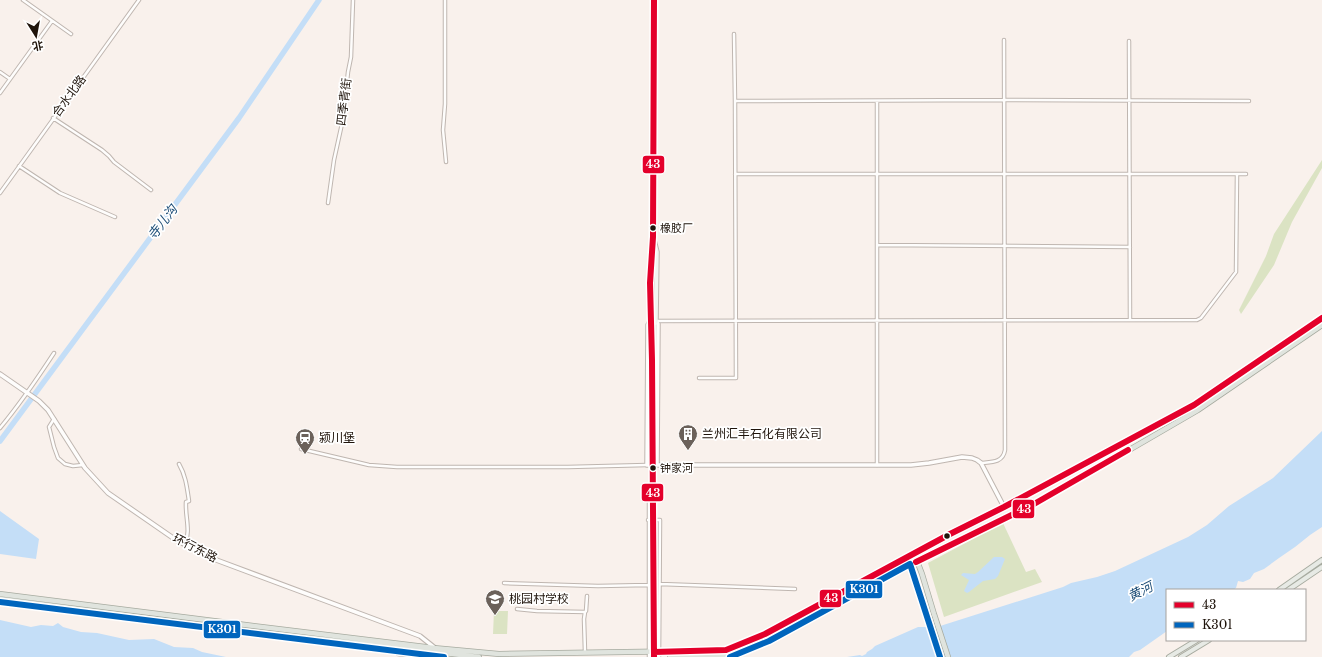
<svg xmlns="http://www.w3.org/2000/svg" width="1322" height="657" font-family="'Libre Baskerville','Noto Sans SC',serif">
<style>
.green{fill:#dbe3c3}
.water{fill:#c4def7}
.lines{fill:none;stroke-linecap:round;stroke-linejoin:round}
.river{stroke:#c4def7;stroke-width:5.5}
.minor-casing{stroke:#bfb6b0;stroke-width:4.5}
.tertiary-casing{stroke:#bfb6b0;stroke-width:5.5}
.secondary-casing{stroke:#bfb6b0;stroke-width:5.5}
.primary-casing{stroke:#a7aba0;stroke-width:6}
.trunk-casing{stroke:#a7aba0;stroke-width:6}
.minor{stroke:#fefdfc;stroke-width:2.5}
.tertiary{stroke:#fefdfc;stroke-width:3.5}
.secondary{stroke:#f3f4f1;stroke-width:3.5}
.primary{stroke:#e7eae5;stroke-width:4}
.trunk{stroke:#e0e4de;stroke-width:4.5}
.secondary-bridge-casing{stroke:#bfb6b0;stroke-width:5.5;stroke-linecap:butt}
.secondary-bridge{stroke:#f3f4f1;stroke-width:3.5}
.bus-1-casing{stroke:#fff;stroke-width:9}
.bus-2-casing{stroke:#fff;stroke-width:9}
.bus-1{stroke:#e4002b;stroke-width:6}
.bus-2{stroke:#0065bd;stroke-width:6}
.bus-dot{fill:#1f140b;stroke:#fff;stroke-width:1.5}
.labels{text-anchor:middle;stroke-width:3.5;stroke-linejoin:round;paint-order:stroke}
.bus-label{font-size:11px;fill:#1f140b;stroke:#fff;text-anchor:start}
.street-label{font-size:12px;fill:#1f140b;stroke:#fff}
.poi-label{font-size:12px;fill:#1f140b;stroke:#fff;text-anchor:start}
.water-label{font-size:13px;font-style:italic;fill:#205079;stroke:#fff}
.line-badge{stroke:#fff;stroke-width:1.5}
.badge-label{font-size:11px;text-anchor:middle;font-weight:bold;fill:#fff}
</style>
<rect width="100%" height="100%" fill="#f9f1ec"/>
<path class="green" d="M1322 160V168L1292 222 1274 265 1241 314 1239 310 1266 256 1274 234Z
M1003 523 1026 572 1035 569 1042 582 944 617 928 563Z
M494 611H508L507 634H493Z"/>
<path class="water" d="M1322 431V527L1310 535 1295 547 1279 558 1264 569 1254 573 1250 579 1243 582 1238 581 1236 588 1233 590H1167V631L1140 650 1134 652 1129 657H847L860 655 862 656 866 654 867 652 872 649 875 646 918 627H937L1063 587 1071 583 1097 577 1115 571 1188 537 1207 525 1229 506 1273 478Z
M0 511 39 539 36 559 0 554Z
M994 557H1002L1005 559 998 576 995 579 983 581 969 592 967 593 964 591 969 580 961 575 963 573 975 574 978 572Z
M0 620 31 627 41 625 53 626 58 623 63 627 81 632 97 633 129 640 154 639 174 647 193 648 202 652 226 657H0Z"/>
<g class="lines">
<path class="river" d="M0 441 239 118 319 0"/>
<defs>
<path id="minor" d="M23 0 71 34
M445 0V104L443 130 446 162
M1129 41 1130 320
M0 72 10 79
M0 93 52 21
M735 101 1005 100 1249 101
M53 118 102 150 109 156 114 162 151 190
M19 166 60 193 115 217
M735 174H1246
M0 193 139 0
M328 203 334 160 343 119 348 72 351 57 353 0
M877 245 1130 247
M650 321 1197 320 1201 318 1236 272 1237 174
M699 378H736L735 101 734 34
M54 419 49 427 54 447 58 458 65 464 73 466 83 465
M0 428C20 404 37 379 54 353
M301 449 369 465 397 467H568L647 465
M981 463C991 462 1003 463 1005 450L1004 40
M179 464C186 476 187 488 189 501L186 502C185 517 191 530 185 545
M877 465V101
M649 489V657
M648 520H660L659 657
M504 583 598 586 648 585
M660 584 795 589
M517 609 537 611 585 612 584 619 585 652
M585 612 586 611 587 596
M391 648 398 654 420 657"/>
<path id="tertiary" d="M650 321 648 325 647 465H911L929 463 962 457 972 458 977 460 981 463 1004 507
M656 321 658 324 657 465
M0 374 39 401 48 410 85 468 108 493 176 540 211 558 420 636 435 648"/>
<path id="secondary" d="M654 338V325L656 321 657 252 654 240
M652 360C651 320 647 278 653 237L654 0
M653 598 654 657"/>
<path id="primary" d="M1279 590 1322 560
M1288 590 1322 567
M1169 657 1197 640
M1181 657 1209 640"/>
<path id="trunk" d="M914 553 922 574 934 614 948 657
M0 594 246 625 434 648 499 654 693 651 726 650 765 634 950 534 1004 507 1194 405 1322 318
M0 599 240 630 479 657
M670 657 725 655 745 650 763 642 918 561 1002 520 1093 471 1198 410 1322 325"/>
</defs>
<use href="#minor" class="minor-casing"/>
<use href="#tertiary" class="tertiary-casing"/>
<use href="#secondary" class="secondary-casing"/>
<use href="#primary" class="primary-casing"/>
<use href="#trunk" class="trunk-casing"/>
<use href="#minor" class="minor"/>
<use href="#tertiary" class="tertiary"/>
<use href="#secondary" class="secondary"/>
<use href="#primary" class="primary"/>
<use href="#trunk" class="trunk"/>
<defs>
<path id="secondary-bridge" d="M652 360 653 598"/>
</defs>
<use href="#secondary-bridge" class="secondary-bridge-casing"/>
<use href="#secondary-bridge" class="secondary-bridge"/>
<defs>
<path id="bus-1" d="M654 0 653 237 650 283 652 360 654 657
M916 562 1034 504 1128 450
M654 652 726 650 765 634 950 534 1004 507 1194 405 1322 318"/>
<path id="bus-2" d="M0 602 444 657
M730 657 769 641 910 564 940 657"/>
</defs>
<use href="#bus-1" class="bus-1-casing"/>
<use href="#bus-2" class="bus-2-casing"/>
<use href="#bus-1" class="bus-1"/>
<use href="#bus-2" class="bus-2"/>
</g>
<defs>
<symbol id="building-pin" viewBox="-11 -11 22 30"><path d="M0 17L-7.5 6A9.5 9.5 0 1 1 7.5 6Z" fill="#6b615a" stroke="#fff"/><path d="M-4-6H4V6H1V3H-1V6H-4ZM-2.5-4.3h1.7v1.8h-1.7ZM.8-4.3h1.7v1.8H.8ZM-2.5-1h1.7V.8h-1.7ZM.8-1h1.7V.8H.8Z" fill="#fff"/></symbol>
<symbol id="station-pin" viewBox="-11 -11 22 30"><path d="M0 17L-7.5 6A9.5 9.5 0 1 1 7.5 6Z" fill="#6b615a" stroke="#fff"/><path d="M-3-6H3Q5-6 5-4V2Q5 4 3 4L4.5 6H3L1.5 4h-3L-3 6H-4.5L-3 4Q-5 4-5 2V-4Q-5-6-3-6ZM-3.5-4v3h7v-3ZM-3.5 1v1.5H-2V1ZM2 1v1.5H3.5V1Z" fill="#fff"/></symbol>
<symbol id="school-pin" viewBox="-11 -11 22 30"><path d="M0 17L-7.5 6A9.5 9.5 0 1 1 7.5 6Z" fill="#6b615a" stroke="#fff"/><path d="M0-5L7-2L0 1L-7-2ZM-4 1L0 2.5L4 1V4Q0 6-4 4Z" fill="#fff"/></symbol>
</defs>
<g fill-rule="evenodd">
<use href="#building-pin" x="677" y="423" width="22" height="30"/>
<use href="#station-pin" x="294" y="427" width="22" height="30"/>
<use href="#school-pin" x="484" y="588" width="22" height="30"/>
</g>
<g class="bus-dot">
<circle cx="653" cy="228" r="3.5"/>
<circle cx="653" cy="468" r="3.5"/>
<circle cx="947" cy="536" r="3.5"/>
</g>
<g class="labels">
<g class="bus-label">
<text x="660" y="232">橡胶厂</text>
<text x="660" y="472">钟家河</text>
</g>
<g class="street-label">
<text transform="translate(69 96) rotate(-54)" y="4">合水北路</text>
<text transform="translate(344 102) rotate(-83)" y="4">四季青街</text>
<text transform="translate(195 548) rotate(27)" y="4">环行东路</text>
</g>
<g class="poi-label">
<text x="702" y="438">兰州汇丰石化有限公司</text>
<text x="319" y="442">颍川堡</text>
<text x="509" y="603">桃园村学校</text>
</g>
<g class="water-label">
<text transform="translate(162 222) rotate(-53)" y="5">寺儿沟</text>
<text transform="translate(1140 591) rotate(-27)" y="5">黄河</text>
</g>
</g>
<g class="line-badge">
<rect x="642" y="155" width="23" height="19" rx="4" fill="#e4002b"/>
<rect x="641" y="483" width="23" height="19" rx="4" fill="#e4002b"/>
<rect x="1012" y="499" width="23" height="20" rx="4" fill="#e4002b"/>
<rect x="845" y="580" width="38" height="19" rx="4" fill="#0065bd"/>
<rect x="819" y="589" width="23" height="19" rx="4" fill="#e4002b"/>
<rect x="203" y="620" width="38" height="19" rx="4" fill="#0065bd"/>
</g>
<g class="badge-label">
<text x="653" y="168">43</text>
<text x="653" y="497">43</text>
<text x="1024" y="513">43</text>
<text x="864" y="593">K301</text>
<text x="831" y="602">43</text>
<text x="222" y="633">K301</text>
</g>
<rect x="1166" y="589" width="140" height="52" fill="#ffffff" stroke="#a5a19d"/>
<rect x="1174" y="602" width="20" height="6" fill="#e4002b" stroke="#a5a19d"/>
<text x="1202" y="609" font-size="12" fill="#1f140b">43</text>
<rect x="1174" y="622" width="20" height="6" fill="#0065bd" stroke="#a5a19d"/>
<text x="1202" y="629" font-size="12" fill="#1f140b">K301</text>
<g transform="translate(36 36) rotate(169)" stroke="#ffffff" stroke-width="3" paint-order="stroke">
<path d="M0-3L7 15L0 10L-7 15Z" fill="#1f140b"/>
<text y="-6" font-size="11" font-weight="bold" text-anchor="middle" fill="#1f140b">北</text>
</g>
</svg>
